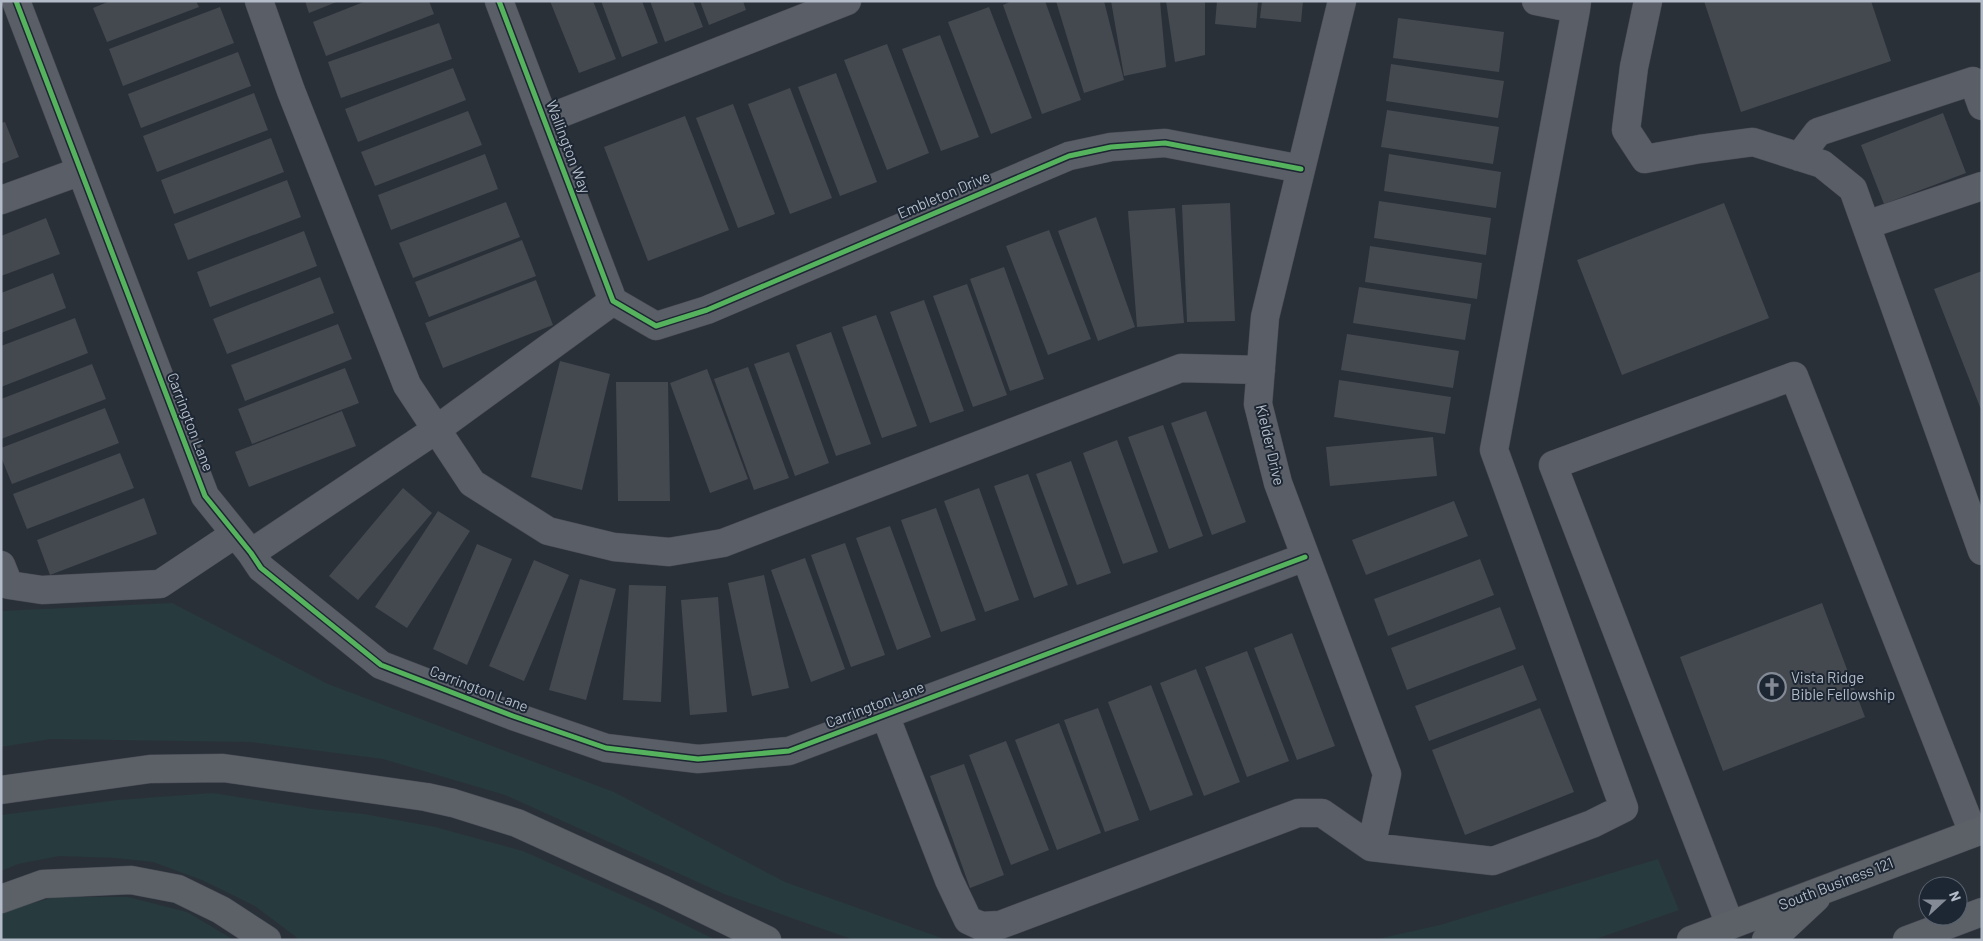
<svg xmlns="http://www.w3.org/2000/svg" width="1983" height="941" font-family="Barlow,sans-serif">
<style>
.green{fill:#273a3e}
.building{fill:#444950}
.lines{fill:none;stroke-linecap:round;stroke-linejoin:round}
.minor-casing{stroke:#484c53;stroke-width:29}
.major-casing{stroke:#484c55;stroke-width:29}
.minor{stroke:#5a5e66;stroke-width:28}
.major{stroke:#5c6168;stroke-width:28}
.cycleway-casing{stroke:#1d2633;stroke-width:8}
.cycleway{stroke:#56b35d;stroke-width:5}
.labels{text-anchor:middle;stroke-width:4;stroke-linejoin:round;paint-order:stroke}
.street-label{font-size:15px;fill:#b4bcc9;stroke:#1d2633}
.poi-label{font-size:15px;fill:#b4bcc9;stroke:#1d2633;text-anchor:start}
</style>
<rect width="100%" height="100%" fill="#2a3038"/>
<path class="green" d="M172 603 328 684 614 792 785 882 947 940H854L724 894 505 795 383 759 251 742 51 739 1 747V611Z
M213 793 313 809 364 814 435 827 523 851 642 904 716 940H298L295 936 255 906 202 880 153 862 116 858 59 856 18 864 1 871V815L118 800Z
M1658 859 1679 910 1593 940H1373L1440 925Z
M55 897H128L187 912 234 940H1V912Z"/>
<path class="building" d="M110 1H196L199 7 107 42 93 8Z
M305 1H339L309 13Z
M366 1H429L434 14 326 56 313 22Z
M550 1H593L616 59 579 73Z
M601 1H642L658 43 622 57Z
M650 1H693L703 27 665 42Z
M700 1H743L746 10 709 25Z
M1012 1H1045L1081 100 1042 114 1003 5Z
M1056 1H1104L1124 80 1084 93Z
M1111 1H1160L1166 67 1124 76Z
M1166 1H1205V55L1175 62Z
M1217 1H1258L1256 28 1215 24Z
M1262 1H1303L1301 22 1260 18Z
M1704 1H1871L1891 61 1741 112Z
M220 7 234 43 123 86 109 49Z
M989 7 1032 118 991 134 948 22Z
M1398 18 1504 32 1499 72 1393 58Z
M439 23 452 59 341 98 328 62Z
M940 35 979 137 941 151 902 49Z
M887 44 929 153 887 170 844 60Z
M238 52 251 86 141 128 128 94Z
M1391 64 1504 81 1498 118 1386 101Z
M453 68 466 100 358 142 345 109Z
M836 73 877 182 840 196 798 87Z
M790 88 832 198 790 214 748 104Z
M254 93 268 130 157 172 143 136Z
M733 104 775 214 738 228 696 118Z
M1387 110 1499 127 1493 164 1381 147Z
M468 111 482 145 375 186 361 152Z
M1943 113 1966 173 1884 204 1861 145Z
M685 116 729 230 648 261 604 147Z
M5 122 19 157 1 164V123Z
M271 138 284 172 174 214 161 180Z
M485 154 498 189 391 230 378 195Z
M1389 154 1501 172 1496 208 1384 191Z
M287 180 301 217 188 260 174 224Z
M1379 201 1491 218 1486 255 1374 238Z
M506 202 520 237 413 278 399 243Z
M1230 203 1235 321 1187 322 1182 205Z
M1724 203 1769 318 1622 375 1577 260Z
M1175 208 1184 323 1137 327 1128 211Z
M1096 217 1135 327 1098 341 1058 231Z
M46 218 60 254 1 276V236Z
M1049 230 1091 339 1048 355 1006 246Z
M304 231 317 266 210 307 197 272Z
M522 240 536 276 429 317 415 282Z
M1370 246 1482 263 1477 299 1365 282Z
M1004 267 1044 379 1010 391 970 279Z
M1982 271V412L1934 289Z
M53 273 66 308 1 333V293Z
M320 277 334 313 227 354 213 319Z
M536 280 553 325 443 368 425 323Z
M967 284 1007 395 973 407 933 296Z
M1359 287 1471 304 1465 340 1353 323Z
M924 300 964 411 930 423 890 312Z
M876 315 917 426 882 438 842 327Z
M75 318 88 353 1 387V346Z
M338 324 352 359 245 401 231 365Z
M831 332 871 444 836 456 796 345Z
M1347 334 1459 351 1453 388 1341 370Z
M789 352 829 463 795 476 754 364Z
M560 361 610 374 582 490 531 477Z
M92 364 106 399 1 439V399Z
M748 367 789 478 754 490 714 379Z
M345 368 359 403 252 444 238 409Z
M707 369 748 479 710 493 670 383Z
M1339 380 1451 397 1445 434 1334 417Z
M616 382H668L670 501H618Z
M105 408 119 443 12 484 1 457V448Z
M342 411 356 446 249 487 235 452Z
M1206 411 1246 522 1212 535 1171 423Z
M1163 425 1203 536 1169 549 1128 437Z
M1433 437 1437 476 1330 486 1326 447Z
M1117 440 1158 552 1123 564 1083 453Z
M120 453 134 488 27 529 13 494Z
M1071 461 1111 573 1077 585 1036 474Z
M1028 474 1068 585 1034 598 994 486Z
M403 488 432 513 358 600 329 576Z
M979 488 1019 600 985 612 944 501Z
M144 498 157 534 50 575 37 540Z
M1454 501 1468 536 1366 575 1352 540Z
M936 508 976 620 941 632 901 520Z
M438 511 470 531 407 628 375 607Z
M890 526 931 637 897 650 856 538Z
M845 543 885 655 851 667 811 555Z
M477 544 512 559 467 665 433 649Z
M805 558 845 669 811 682 771 570Z
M1480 559 1494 595 1388 636 1374 599Z
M534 560 569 575 524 681 489 666Z
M764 575 789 688 752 696 728 583Z
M580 579 616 589 586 700 549 690Z
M629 585 666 586 661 702 623 700Z
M718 597 727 712 690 715 681 600Z
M1822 603 1865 717 1723 771 1680 657Z
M1500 607 1516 649 1407 690 1391 648Z
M1292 633 1335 746 1297 760 1254 648Z
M1247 651 1289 761 1247 777 1205 667Z
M1523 665 1537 700 1429 741 1415 706Z
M1196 669 1240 782 1204 796 1160 683Z
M1151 685 1193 795 1150 811 1108 702Z
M1098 708 1139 820 1105 832 1064 720Z
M1540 708 1574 792 1465 835 1432 750Z
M1059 723 1101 833 1057 850 1015 740Z
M1006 741 1049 850 1011 865 969 755Z
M964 764 1004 875 970 888 930 776Z"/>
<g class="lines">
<defs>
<path id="minor" d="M16 1 205 496 251 553 261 568 381 665 513 716 606 748 698 759 789 751 1305 557
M259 1 291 91 407 385 472 483 548 531 614 547 669 552 723 543 1181 368 1261 370
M499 1 613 301
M1342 1 1265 317 1258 404 1278 483 1387 774 1371 847
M1536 1 1576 9 1577 1
M1648 1 1634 67 1626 130 1645 159 1700 149 1753 142 1822 164 1853 189 1982 551
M544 120 847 1
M1799 157 1818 132 1973 81 1982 106
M1 200 81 171
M1866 225 1982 186
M613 301 656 326 707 310 1069 156 1111 147 1165 143 1301 169
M251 553 437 429 613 301
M1 565 9 585 42 590 160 584 235 534
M885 715 949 880 968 920 981 926 1000 925 1298 813H1322L1371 847 1493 861 1592 824 1624 808 1494 450 1576 9
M1730 925 1553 465 1794 376 1973 833"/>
<path id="major" d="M1 790 150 769 223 768 426 797 453 803 517 823 664 890 767 940
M1 899 43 884 131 880 178 889 221 910 267 940
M1691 940 1982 830
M1766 940 1785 927 1816 898
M1907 940 1982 912"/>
</defs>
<use href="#minor" class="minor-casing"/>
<use href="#major" class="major-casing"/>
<use href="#minor" class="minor"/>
<use href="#major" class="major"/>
<defs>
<path id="cycleway" d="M16 1 205 496 251 553 261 568 381 665 513 716 606 748 698 759 789 751 1305 557
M499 1 613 301 656 326 707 310 1069 156 1111 147 1165 143 1301 169"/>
</defs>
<use href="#cycleway" class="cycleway-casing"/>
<use href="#cycleway" class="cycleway"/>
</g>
<defs>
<symbol id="church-ring" viewBox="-11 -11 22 22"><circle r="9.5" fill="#1d2633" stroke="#848b96" stroke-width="1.5"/><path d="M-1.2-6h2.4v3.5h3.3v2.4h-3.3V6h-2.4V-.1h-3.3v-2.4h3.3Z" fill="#848b96"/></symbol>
</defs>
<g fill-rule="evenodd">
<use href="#church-ring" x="1756" y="671" width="32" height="32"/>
</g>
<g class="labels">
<g class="street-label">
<text transform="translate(568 147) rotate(69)" y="5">Wallington Way</text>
<text transform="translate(944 195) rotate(-23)" y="5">Embleton Drive</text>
<text transform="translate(190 422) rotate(69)" y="5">Carrington Lane</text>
<text transform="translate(1270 445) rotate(77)" y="5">Kielder Drive</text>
<text transform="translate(479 689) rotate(21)" y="5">Carrington Lane</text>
<text transform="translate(875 705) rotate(-21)" y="5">Carrington Lane</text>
<text transform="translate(1836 884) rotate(-21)" y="5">South Business 121</text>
</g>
<g class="poi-label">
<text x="1791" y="683">Vista Ridge<tspan x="1791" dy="17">Bible Fellowship</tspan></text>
</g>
</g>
<rect width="1983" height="941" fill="none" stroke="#b4bcc9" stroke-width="5"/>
<g transform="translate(1943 901) rotate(69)"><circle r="24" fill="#1d2633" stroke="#59626f"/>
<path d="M0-4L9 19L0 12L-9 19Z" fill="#848b96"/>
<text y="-8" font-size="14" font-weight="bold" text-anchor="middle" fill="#b4bcc9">N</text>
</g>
</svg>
